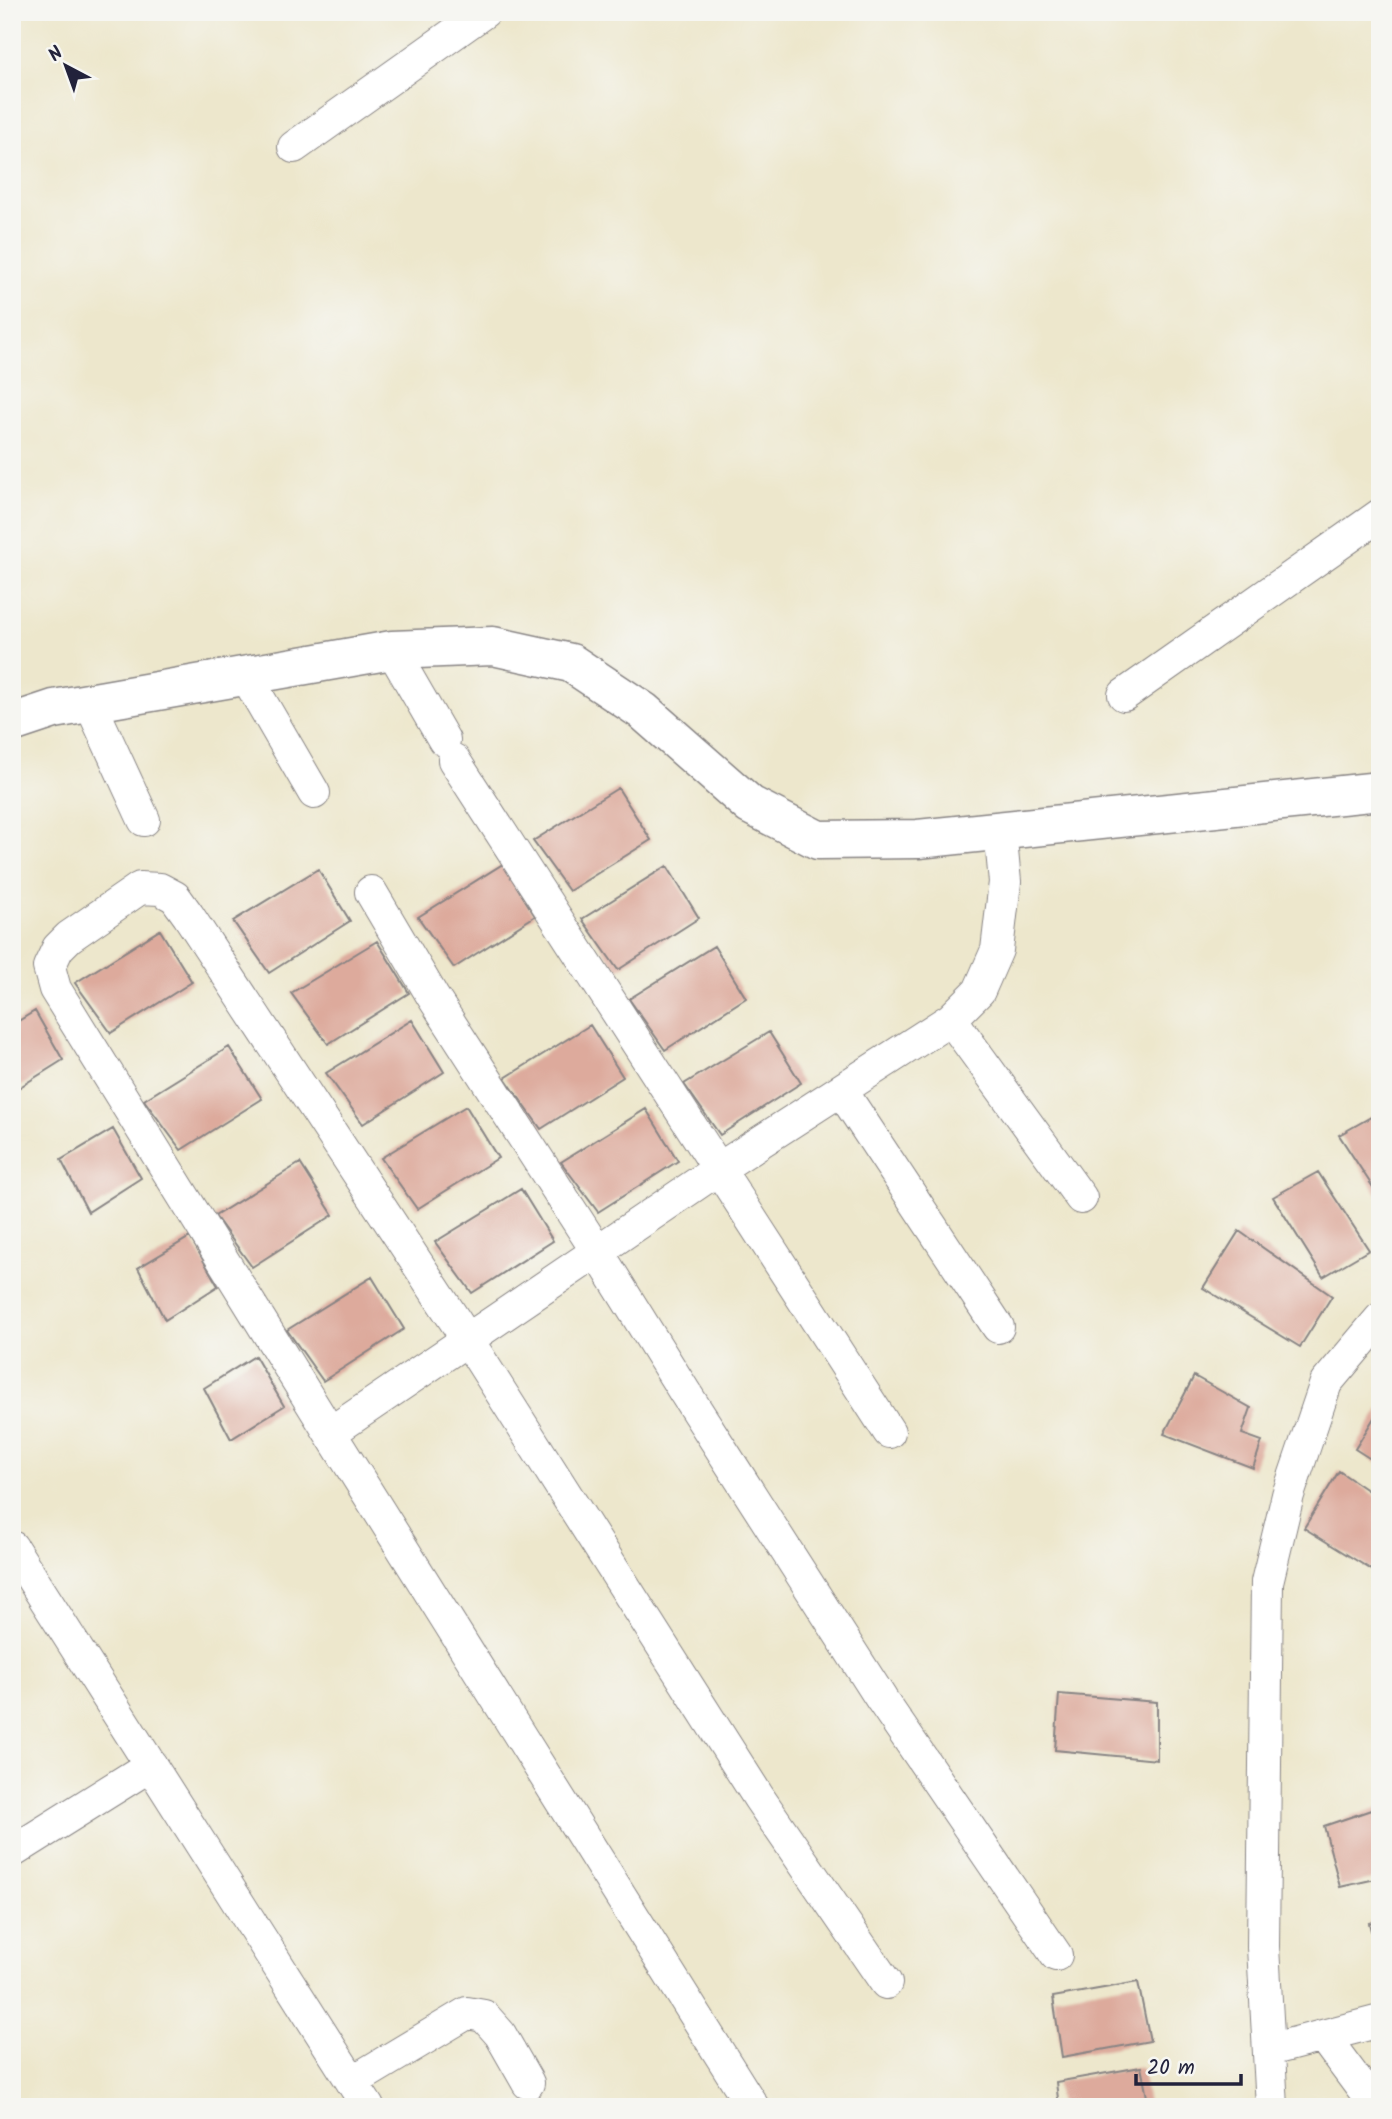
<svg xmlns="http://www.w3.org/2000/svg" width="1392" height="2119" font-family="Kalam,sans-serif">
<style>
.building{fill:#ddaa9c}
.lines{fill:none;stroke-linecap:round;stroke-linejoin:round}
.minor-casing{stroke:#888484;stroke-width:34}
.tertiary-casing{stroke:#888484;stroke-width:41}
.minor{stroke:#fff;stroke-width:32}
.tertiary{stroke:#fff;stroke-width:38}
</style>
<rect width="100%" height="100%" fill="#f6f6f2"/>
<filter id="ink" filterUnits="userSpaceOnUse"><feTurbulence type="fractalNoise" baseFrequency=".0143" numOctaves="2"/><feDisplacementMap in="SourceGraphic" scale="14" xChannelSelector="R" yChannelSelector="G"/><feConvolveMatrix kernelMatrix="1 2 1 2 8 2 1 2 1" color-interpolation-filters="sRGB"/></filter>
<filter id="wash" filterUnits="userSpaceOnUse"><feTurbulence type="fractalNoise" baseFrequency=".00686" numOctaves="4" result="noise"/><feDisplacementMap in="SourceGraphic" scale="28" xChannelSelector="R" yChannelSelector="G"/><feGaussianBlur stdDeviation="1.57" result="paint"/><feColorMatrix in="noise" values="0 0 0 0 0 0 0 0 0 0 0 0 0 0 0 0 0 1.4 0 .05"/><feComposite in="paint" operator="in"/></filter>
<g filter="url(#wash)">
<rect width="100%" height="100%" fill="#ede7cc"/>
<g id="blocks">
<path class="building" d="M618 788 651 840 569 891 533 841Z
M503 864 535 916 454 968 418 917Z
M667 866 699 918 618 970 582 919Z
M318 869 350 921 269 973 233 921Z
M160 930 192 982 111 1033 75 983Z
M377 941 409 993 328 1044 291 993Z
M714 946 746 998 665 1050 629 999Z
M35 1011 63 1060 12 1092V1025Z
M412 1020 444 1072 363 1124 326 1073Z
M590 1025 623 1077 541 1129 505 1078Z
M769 1032 801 1083 720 1135 684 1084Z
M229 1047 262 1099 181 1150 144 1100Z
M466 1106 498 1158 417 1209 381 1158Z
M646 1109 678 1161 598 1212 561 1162Z
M1380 1112V1198L1339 1135Z
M113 1129 141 1178 88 1212 61 1160Z
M300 1163 333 1215 252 1267 215 1216Z
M1318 1172 1369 1250 1323 1277 1273 1197Z
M521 1189 553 1241 472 1293 435 1242Z
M1239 1231 1332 1296 1300 1347 1203 1288Z
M190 1237 218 1286 165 1320 138 1268Z
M372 1277 404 1329 323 1381 287 1330Z
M255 1356 284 1406 231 1439 204 1388Z
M1194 1376 1251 1408 1242 1434 1262 1441 1253 1468 1164 1434Z
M1380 1408V1465L1355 1449Z
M1339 1471 1380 1499V1575L1304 1528Z
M1059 1694 1157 1702V1760L1055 1750Z
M1380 1807V1878L1340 1887 1324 1826Z
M1380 1920V1961L1379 1962 1369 1923Z
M1138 1982 1150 2041 1062 2057 1053 1997Z
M1141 2067 1149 2107H1059L1056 2082Z"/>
</g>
</g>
<g filter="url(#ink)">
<use href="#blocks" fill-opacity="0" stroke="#888484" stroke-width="2"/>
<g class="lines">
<defs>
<path id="minor" d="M294 147 484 12
M392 650 444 740
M246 676 314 793
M1124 695 1380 515
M90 703 144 820
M454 760 889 1432
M371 892 433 997 597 1251 684 1391 882 1700 1056 1955
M951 1019 1081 1198
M841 1090 998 1327
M330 1433 55 989 49 967 58 948 69 937 140 888 160 889 175 897 188 915 467 1339 759 1798 886 1983
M12 1547 368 2107
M12 1852 151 1765
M1323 2036 1376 2107
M1269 2050 1380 2021
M352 2082 467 2013 484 2016 500 2034 528 2083
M753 2107 330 1433 720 1168 951 1019 979 991 997 950 1005 882 1000 830
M1272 2107 1263 1947 1267 1582 1288 1495 1326 1383 1380 1319"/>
<path id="tertiary" d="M12 723 54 709 392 650 493 646 571 663 643 711 750 805 818 840 918 839 1380 791"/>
</defs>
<use href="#minor" class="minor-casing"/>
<use href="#tertiary" class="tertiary-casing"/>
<use href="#minor" class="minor"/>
<use href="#tertiary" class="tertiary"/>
</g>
</g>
<rect width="1392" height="2119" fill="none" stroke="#f6f6f2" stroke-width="42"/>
<g transform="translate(66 66) rotate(319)" stroke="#f6f6f2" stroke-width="5" paint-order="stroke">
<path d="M0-5L12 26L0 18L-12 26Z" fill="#22223b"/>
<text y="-10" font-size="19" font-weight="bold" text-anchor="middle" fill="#22223b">N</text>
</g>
<path d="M1136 2074v10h105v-10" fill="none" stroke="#22223b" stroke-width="3.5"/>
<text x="1147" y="2074" font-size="21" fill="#22223b" stroke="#f6f6f2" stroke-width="5" paint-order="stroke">20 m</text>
</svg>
